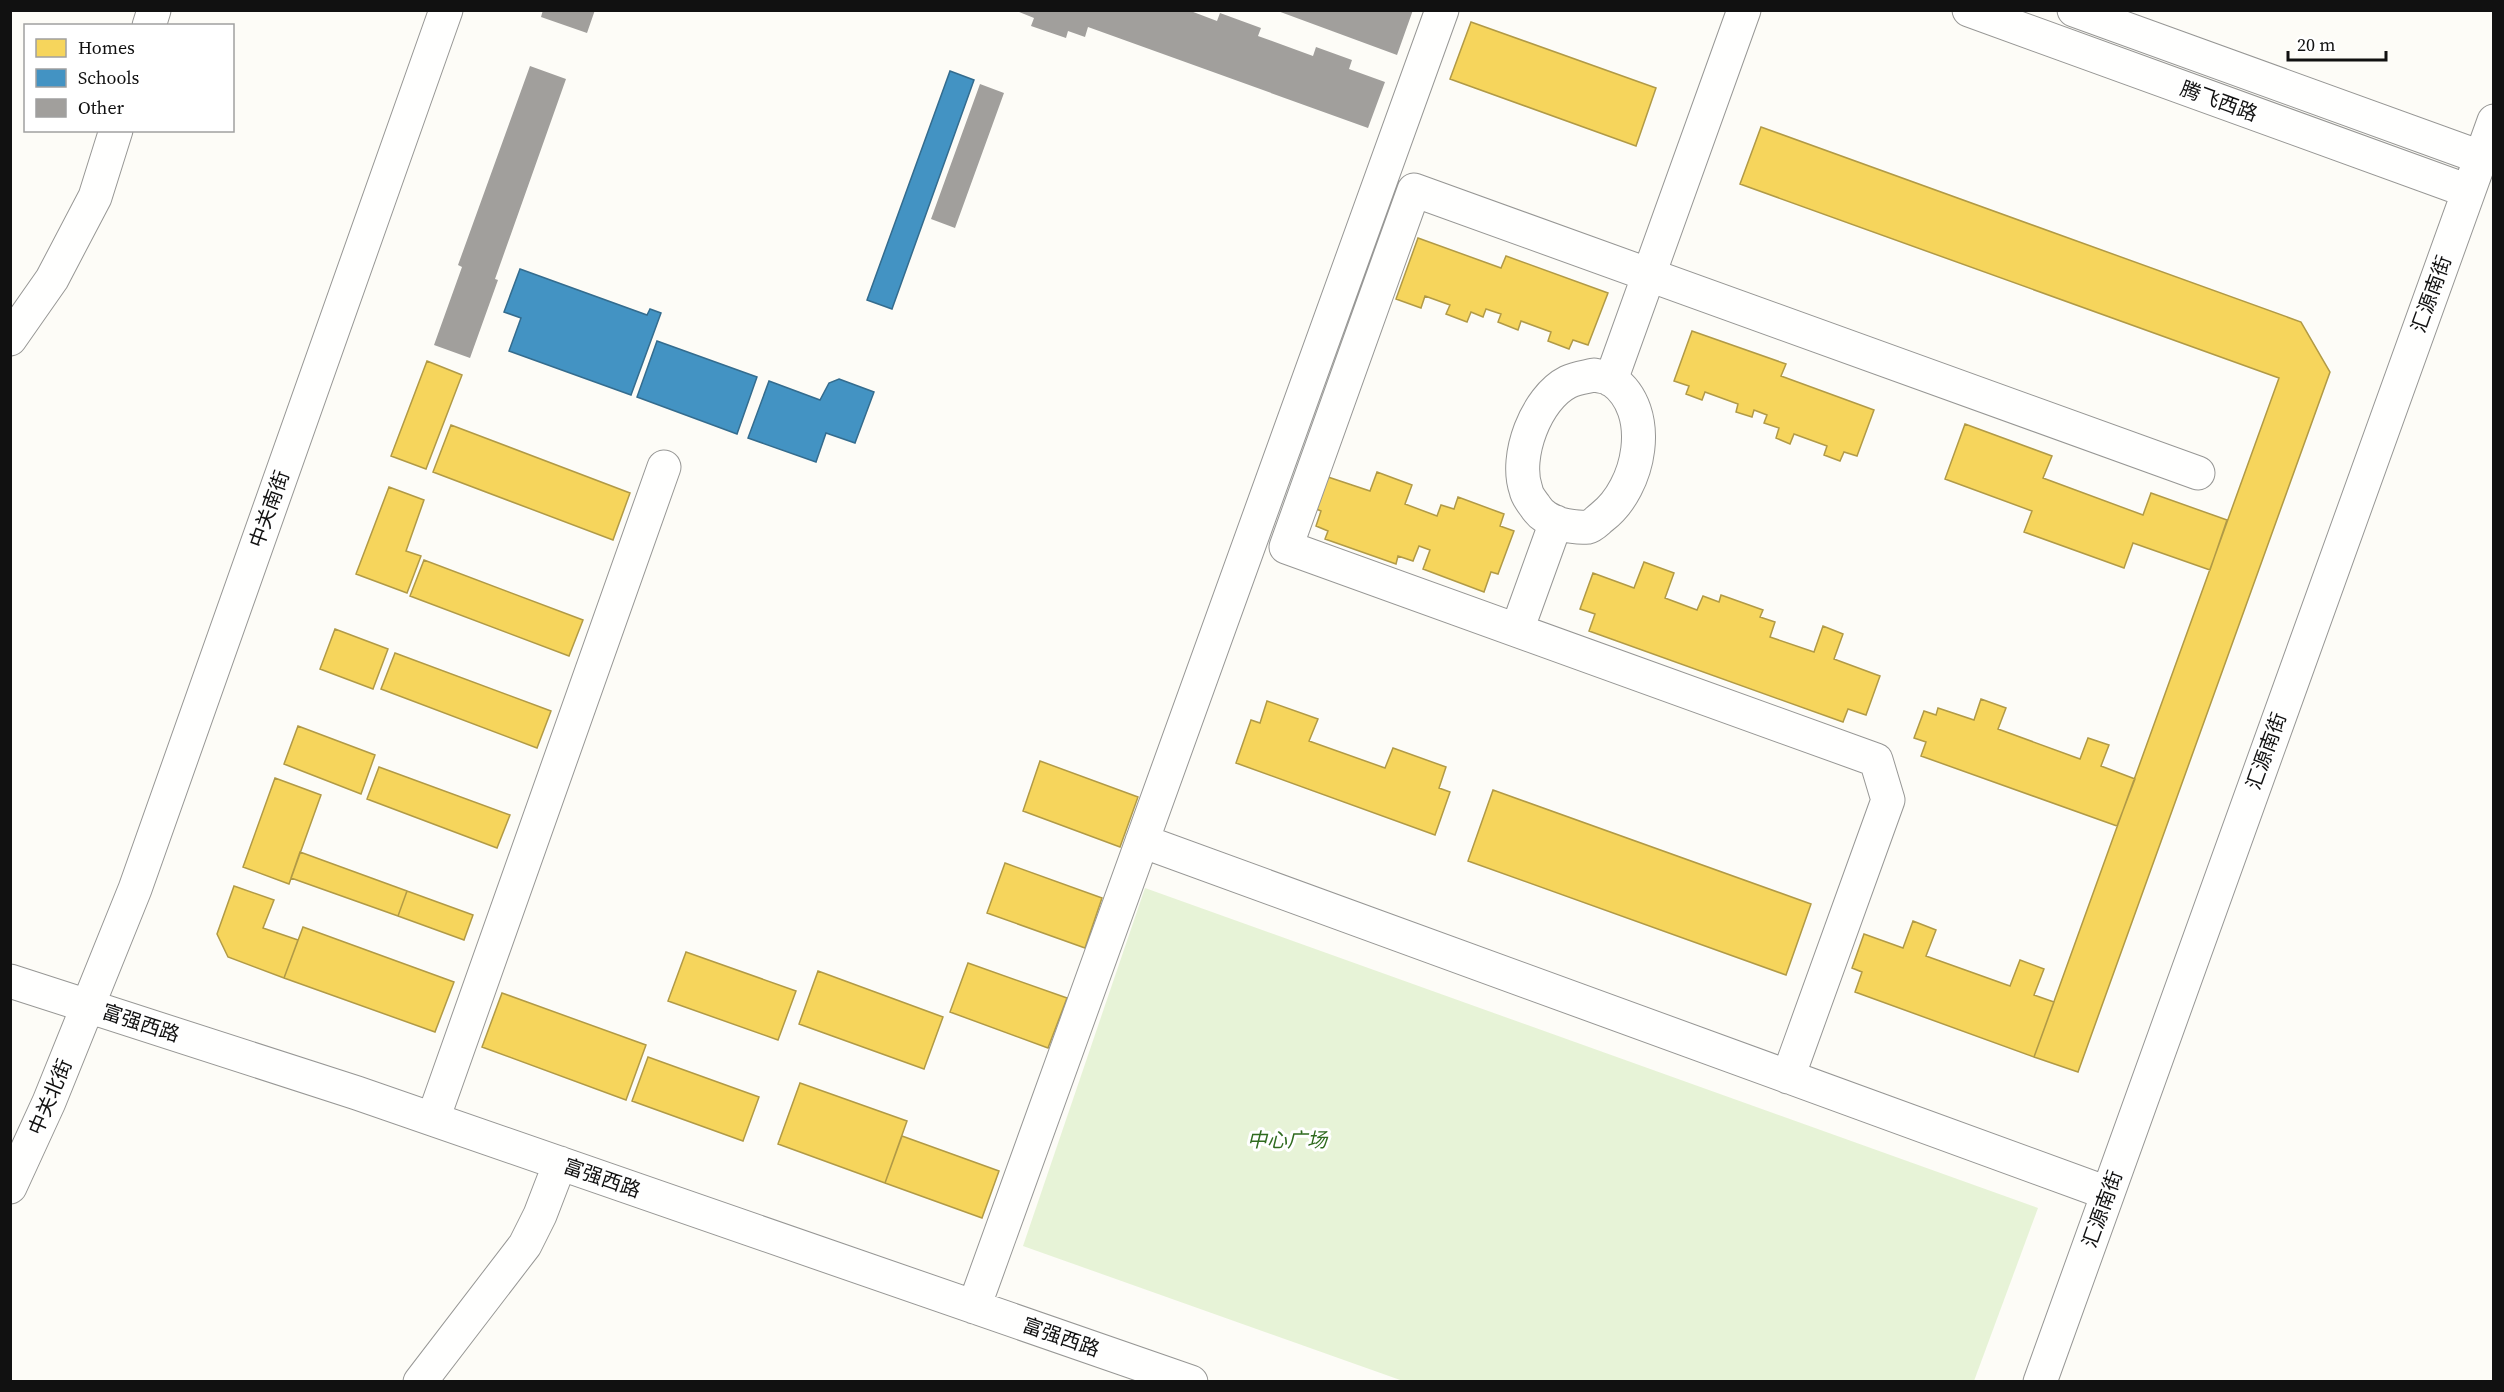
<svg xmlns="http://www.w3.org/2000/svg" width="2504" height="1392" font-family="'Source Serif 4','Noto Sans SC',serif">
<style>
.green{fill:#e7f3d7}
.homes{fill:#f6d55c;stroke:#b19a46;stroke-width:1.5}
.schools{fill:#4393c3;stroke:#346c8e;stroke-width:1.5}
.building{fill:#a19f9c}
.lines{fill:none;stroke-linecap:round;stroke-linejoin:round}
.minor-casing{stroke:#979795;stroke-width:35}
.minor{stroke:#fffffe;stroke-width:33}
.labels{text-anchor:middle;stroke-width:6;stroke-linejoin:round;paint-order:stroke}
.street-label{font-size:20px;fill:#111;stroke:#fff}
.park-label{font-size:20px;font-style:italic;fill:#2f6b1f;stroke:#fff}
</style>
<rect width="100%" height="100%" fill="#fdfcf7"/>
<path class="green" d="M1145 888 2038 1208 1974 1381H1403L1023 1246Z"/>
<path class="homes" d="M1471 22 1656 88 1636 146 1450 79Z
M1761 127 2301 322 2330 372 2078 1072 2034 1057 2279 378 1740 184Z
M1418 238 1501 268 1506 256 1608 293 1588 345 1573 340 1569 349 1548 341 1551 332 1521 321 1518 330 1498 322 1501 314 1486 309 1483 317 1471 312 1467 322 1446 314 1450 305 1425 296 1421 308 1396 299Z
M1692 331 1786 364 1781 376 1874 410 1857 456 1844 452 1840 461 1824 455 1827 446 1794 434 1790 444 1776 438 1779 428 1764 423 1767 415 1754 410 1752 417 1736 412 1738 404 1705 392 1702 400 1686 394 1689 386 1674 381Z
M427 361 462 375 426 469 391 456Z
M1965 424 2052 456 2043 478 2143 515 2151 493 2227 520 2210 570 2133 543 2124 568 2024 532 2032 511 1945 479Z
M451 425 630 493 613 540 433 472Z
M1377 472 1412 485 1405 504 1437 516 1441 505 1454 509 1458 497 1504 514 1500 526 1514 531 1498 574 1491 572 1484 592 1423 569 1430 550 1419 546 1413 561 1398 556 1396 564 1325 539 1328 531 1316 526 1321 511 1314 508 1325 476 1370 491Z
M389 487 424 500 406 551 421 556 407 593 356 574Z
M424 560 583 620 569 656 410 596Z
M1644 562 1674 573 1665 598 1697 610 1703 596 1719 602 1721 595 1763 610 1760 617 1775 622 1770 637 1814 652 1823 626 1843 634 1834 659 1880 676 1866 715 1848 709 1843 722 1589 631 1595 614 1580 609 1593 573 1634 588Z
M335 629 388 649 373 689 320 669Z
M395 653 551 711 537 748 381 689Z
M1981 699 2006 708 1998 729 2080 759 2088 738 2109 745 2101 766 2135 779 2117 826 1921 756 1926 742 1914 738 1924 711 1936 715 1938 708 1974 720Z
M1267 701 1318 719 1309 741 1385 768 1393 748 1446 767 1439 788 1450 792 1435 835 1236 763 1251 720 1260 723Z
M298 726 375 755 361 794 284 764Z
M1040 761 1138 797 1120 847 1023 811Z
M379 767 510 815 497 848 367 799Z
M275 778 321 795 289 884 243 867Z
M1493 790 1811 904 1786 975 1468 861Z
M300 852 407 891 398 916 291 878Z
M1005 863 1102 898 1085 948 987 913Z
M234 886 274 900 263 928 298 940 284 978 228 957 217 934Z
M407 891 473 915 464 940 398 916Z
M1913 921 1936 930 1926 956 2010 986 2020 960 2044 969 2034 995 2054 1002 2034 1057 1855 992 1862 972 1852 968 1864 934 1903 948Z
M303 927 454 982 435 1032 284 978Z
M686 952 796 991 778 1040 668 1001Z
M968 963 1067 998 1048 1048 950 1012Z
M818 971 943 1017 924 1069 799 1024Z
M502 993 646 1045 626 1100 482 1047Z
M648 1057 759 1097 743 1141 632 1101Z
M800 1083 907 1121 885 1183 778 1144Z
M902 1136 999 1171 982 1218 885 1183Z"/>
<path class="schools" d="M950 71 974 80 892 309 867 300Z
M520 269 647 315 650 309 661 313 631 395 509 351 521 318 504 312Z
M657 341 757 377 737 434 637 397Z
M839 379 874 392 855 443 826 433 816 462 748 438 769 381 820 400 829 383Z"/>
<path class="building" d="M543 10H595L587 33 541 17Z
M1014 10H1188L1217 21 1220 13 1261 28 1258 36 1313 56 1316 47 1352 60 1349 69 1385 82 1368 128 1088 27 1085 37 1068 31 1066 38 1031 26 1034 18Z
M1275 10H1413L1397 55Z
M530 66 566 79 495 279 498 280 470 358 434 345 462 267 458 265Z
M980 84 1004 93 955 228 931 219Z"/>
<g class="lines">
<defs>
<path id="minor" d="M1969 10 2468 191
M2074 10 2480 157
M149 26 154 10
M10 339 52 279 95 197 116 130
M1594 375C1600 376 1607 377 1612 380 1656 411 1640 488 1602 517 1598 520 1593 526 1588 527 1579 528 1568 526 1560 524 1550 520 1541 516 1535 506 1532 502 1527 496 1526 490 1514 457 1536 398 1568 382 1576 378 1586 377 1594 375Z
M1611 380 1744 10
M1517 630 1556 522
M1142 841 2107 1193
M10 981 357 1093 1191 1382
M1788 1077 1888 800 1876 760 1286 547 1414 190 2198 473
M433 1119 664 467
M10 1187 49 1102 135 889 446 10
M974 1307 1442 10
M420 1382 525 1245 540 1215 560 1163
M2040 1382 2494 121"/>
</defs>
<use href="#minor" class="minor-casing"/>
<use href="#minor" class="minor"/>
</g>
<g class="labels">
<g class="street-label">
<text transform="translate(2219 101) rotate(20)" y="7">腾飞西路</text>
<text transform="translate(2431 294) rotate(-70)" y="7">汇源南街</text>
<text transform="translate(269 509) rotate(-70)" y="7">中关南街</text>
<text transform="translate(2266 751) rotate(-70)" y="7">汇源南街</text>
<text transform="translate(141 1023) rotate(18)" y="7">富强西路</text>
<text transform="translate(50 1097) rotate(-67)" y="7">中关北街</text>
<text transform="translate(602 1178) rotate(19)" y="7">富强西路</text>
<text transform="translate(2102 1209) rotate(-70)" y="7">汇源南街</text>
<text transform="translate(1061 1337) rotate(19)" y="7">富强西路</text>
</g>
<g class="park-label">
<text x="1287" y="1147">中心广场</text>
</g>
</g>
<rect width="2504" height="1392" fill="none" stroke="#111111" stroke-width="24"/>
<rect x="24" y="24" width="210" height="108" fill="#ffffff" stroke="#a0a0a0" stroke-width="1.5"/>
<rect x="36" y="39" width="30" height="18" fill="#f6d55c" stroke="#a0a0a0" stroke-width="1.5"/>
<text x="78" y="54" font-size="18" fill="#111111">Homes</text>
<rect x="36" y="69" width="30" height="18" fill="#4393c3" stroke="#a0a0a0" stroke-width="1.5"/>
<text x="78" y="84" font-size="18" fill="#111111">Schools</text>
<rect x="36" y="99" width="30" height="18" fill="#a19f9c" stroke="#a0a0a0" stroke-width="1.5"/>
<text x="78" y="114" font-size="18" fill="#111111">Other</text>
<path d="M2288 51v9h98v-9" fill="none" stroke="#111111" stroke-width="3"/>
<text x="2297" y="51" font-size="18" fill="#111111" stroke="#ffffff" stroke-width="4.5" paint-order="stroke">20 m</text>
</svg>
